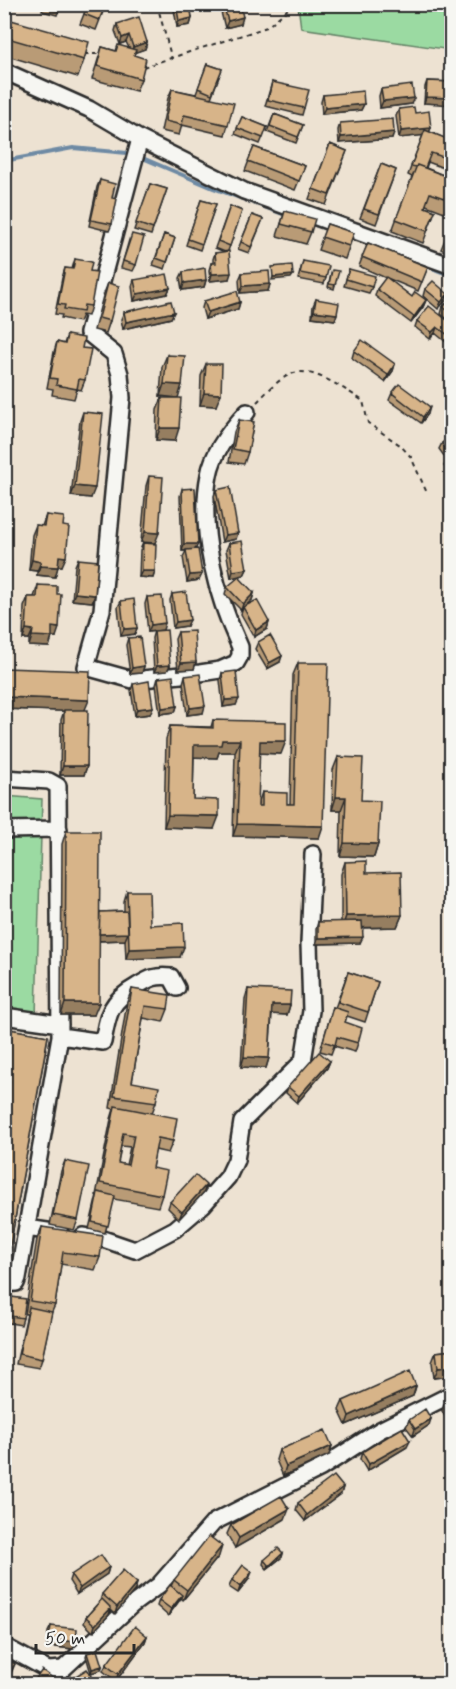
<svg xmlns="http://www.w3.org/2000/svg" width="456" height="1689" font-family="Mynerve,sans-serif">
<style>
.green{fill:#9bdaa2;stroke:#638266;stroke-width:1.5}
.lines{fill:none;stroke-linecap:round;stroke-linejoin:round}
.stream{stroke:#6e8aa4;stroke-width:4}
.minor-casing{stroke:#2b2b2b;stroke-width:20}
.path{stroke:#2b2b2b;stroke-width:2;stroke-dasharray:4.5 4.5;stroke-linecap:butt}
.minor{stroke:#f6f6f2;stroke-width:15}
.wall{fill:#b99b76;stroke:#2b2b2b;stroke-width:1.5;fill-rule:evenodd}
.shaded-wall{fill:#967e60;stroke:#2b2b2b;stroke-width:1.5}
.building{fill:#d7b489;stroke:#2b2b2b;stroke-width:1.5;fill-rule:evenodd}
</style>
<rect width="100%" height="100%" fill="#ede2d2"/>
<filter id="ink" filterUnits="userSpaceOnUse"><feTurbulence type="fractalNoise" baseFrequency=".0167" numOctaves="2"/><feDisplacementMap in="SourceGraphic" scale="12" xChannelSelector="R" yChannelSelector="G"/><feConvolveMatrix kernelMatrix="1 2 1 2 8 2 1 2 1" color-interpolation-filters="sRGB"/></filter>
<g filter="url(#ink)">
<path class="green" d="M298 5H451V50L301 28Z
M4 796 42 799 36 1016 5 1011Z"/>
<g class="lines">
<path class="stream" d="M145 159 213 188 288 216
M4 161 73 148 127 153
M309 223 330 230
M382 249 452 276"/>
<defs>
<path id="minor" d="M4 71 89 109 140 139 244 191 452 266
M140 139 88 333 114 354 120 374 122 398 102 610 86 667 133 680 200 673 220 670 236 663 240 656V647C217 597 198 531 209 475 213 452 231 429 247 412
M4 778 49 781 58 786 60 1036 18 1278 16 1283 4 1284
M4 830 59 829
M4 1016 60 1024
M60 1036 103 1042C108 1013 110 1001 137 986 150 978 156 975 171 977L177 988
M27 1228 60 1233
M83 1236 103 1239 135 1250 175 1229 203 1205 228 1177 236 1160 242 1122 303 1061 311 1011 309 943 313 854
M4 1646 48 1670 63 1669 132 1605 159 1585 214 1522 321 1468 380 1430 452 1394"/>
</defs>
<use href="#minor" class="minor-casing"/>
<path class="path" d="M157 4 172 60
M84 54H102
M143 67 267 27 294 4
M257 402C267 392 280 377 294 373 313 367 348 391 363 401L368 423 400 445 411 457 427 493"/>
<use href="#minor" class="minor"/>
</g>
<path class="wall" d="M43 4H61L57 15 42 11Z
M88 4H106L96 30 80 24Z
M173 4H190L192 18 190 25 177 27Z
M219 4H240L241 24 225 28Z
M4 18 84 60 78 77 4 55Z
M117 24 147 42 145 49 135 52 134 55 141 79 136 91 92 79 102 47 116 51 129 48 126 42 120 44 115 31Z
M207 64 222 69 211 98 228 125 225 135 182 125 179 135 161 131 168 98 172 89 196 94Z
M427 81 452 82 424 103 425 87Z
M272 82 304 108 302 115 265 106Z
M381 89 411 104 380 108 379 96Z
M323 95 364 104 361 110 322 114 321 102Z
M399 109 415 113 431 128 429 132 452 141V215L426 205 425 207 435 211 423 243 392 231 412 177 408 175 423 135 399 138 396 116ZM428 162 446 169 443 175 426 168Z
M274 114 303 125 296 143 267 132Z
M242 117 267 127 260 144 235 134Z
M340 123 394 132 392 139 339 143 338 130Z
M330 144 347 151 326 205 309 199Z
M254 147 305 166 295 190 245 171Z
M381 164 396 170 376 224 360 218Z
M100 180 112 224 109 231 89 226 97 187Z
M150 184 167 189 151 235 134 230Z
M201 200 216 204 200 250 186 245Z
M230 206 242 211 228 251 229 279 210 281 209 270 211 263H213V259L215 253 225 252 215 248Z
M285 211 311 232 306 244 277 236Z
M252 215 263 219 249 253 238 249Z
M327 224 354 233 345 259 318 250Z
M452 231V254L441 249 446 237Z
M164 234 175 238 165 269 153 265Z
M129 240 136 265 133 271 121 268Z
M368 243 428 267 418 291 387 278 412 297 426 300 423 307 411 323 375 296 377 289 386 278 359 266Z
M75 259 90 271 91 306 88 316 82 315 79 322 61 318 62 315 55 314 62 278 65 268 72 269Z
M303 261 326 278 324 284 298 279Z
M349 269 372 287 369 293 344 286Z
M183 272 206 280 204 287 182 290 180 278Z
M242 273 270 284 268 291 240 293 239 280Z
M331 273 335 285 334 289 328 287Z
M134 280 170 288 167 294 134 301 132 286Z
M108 283 110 321 106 333 94 330 103 296Z
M425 289 448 294 446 300 438 309 423 296Z
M452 298V321L451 322 441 314 443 307Z
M316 299 335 320 312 317 313 306Z
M204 301 240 302 238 309 205 319 202 308Z
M124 312H174L171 318 123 329 121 319Z
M417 321 452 324V347L435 333 430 339 415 327Z
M67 335 82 348 85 380 81 390 77 389 74 399 52 395 53 389 47 388 54 352 57 342 64 344Z
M354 351 395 364 393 371 385 382 352 358Z
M167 355 178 398 160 396 162 367Z
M206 364 216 406 200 405 201 376Z
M392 393 428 414 421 423 389 400Z
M162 398 175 441 156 440 157 410Z
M83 412 91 498 71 496 80 421Z
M239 420 248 452 244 464 229 462 234 432Z
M452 436V477L444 466 447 460 439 449 442 443Z
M149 476 155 543 141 542 146 486Z
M182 489 202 574 199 580 187 582 183 557 186 551H182L180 496Z
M216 490 236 539 222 542 214 496Z
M46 515 63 526 62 566H58L55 577 37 575V571L29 570 32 535 36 525 42 526Z
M143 543 155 571 153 578 139 577 140 550Z
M229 543 247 569 244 575 231 578 226 550Z
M78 559 92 602 72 600 75 566Z
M38 585 56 637H52L49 647 29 646V639H23L24 607 28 597H34Z
M227 587 254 593 252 600 245 606 269 622 267 629 254 637 241 614 243 608 241 610 225 594Z
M172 594 187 626 173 628 170 600Z
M147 597 163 630 148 632 145 604Z
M121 601 137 628 135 634 121 636 118 607Z
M154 631 170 665 167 671 154 672 152 638Z
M178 632 196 662 194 669 178 670 175 639Z
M128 638 144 666 142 673 130 674 126 645Z
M258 642 280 662 267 669 255 649Z
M298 663 319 838 233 836 235 752H219L217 758 194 757 193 799 214 829 164 827 166 739 170 726 211 727 213 720 281 754 259 753 258 804 262 792 287 804H290L293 675Z
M4 668 85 710 87 766 84 775H60L61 720 64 711 4 709Z
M222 673 236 705 223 707 220 680Z
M185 676 203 713 187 715 183 683Z
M158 678 177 706 175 712 160 714 156 685Z
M133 684 150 714 135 716 131 690Z
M338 757 361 800 378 844 374 857 340 856 341 810H332L333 770Z
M66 831 100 912 124 911V901L127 891 150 925 180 957 126 959 125 940 99 941 94 1015H61L62 844Z
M345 862 366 873 402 915 397 927 363 928 360 943 316 944V929L318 922H341V874Z
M348 972 378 982 365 1022 347 1016 345 1022 358 1043 355 1052 334 1046 331 1054 320 1051 330 1017 333 1007 335 1008Z
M132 989 168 1009 163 1022 143 1018 132 1082 156 1102 152 1113 173 1141 168 1153 155 1150 152 1168 162 1195 158 1207 114 1199 105 1233 89 1229 97 1195H96L111 1119 114 1109 110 1108 127 1002ZM121 1146 130 1147 126 1165 118 1163Z
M248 989 290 1005 287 1015 272 1014 269 1058 266 1068 241 1067 245 999Z
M4 1028 48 1036 9 1252 4 1264V1098L5 1093H4Z
M330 1061 327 1068 297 1103 286 1093 288 1087Z
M65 1161 78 1220 74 1230 50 1225 61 1171Z
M204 1192 179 1219 168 1208 170 1202Z
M42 1227 100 1257 95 1270 61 1264 55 1305 51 1314 42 1359 39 1368 16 1364 27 1314H25L37 1239Z
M4 1296 23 1318 21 1325 4 1322Z
M452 1350V1376L434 1378 432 1362 436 1352Z
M416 1386 413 1396 346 1425 339 1410 343 1401Z
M452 1400V1418L447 1420 442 1411 444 1404Z
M409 1420 429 1425 413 1436 406 1427Z
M407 1447 367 1471 360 1459 362 1452Z
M279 1450 329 1455 283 1476 276 1460Z
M343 1487 341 1494 305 1521 296 1510 298 1503Z
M285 1519 235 1548 227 1534 231 1525Z
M283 1553 282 1557 267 1569 263 1564 264 1560Z
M219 1556 183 1600 181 1598 179 1601 168 1616 157 1606 159 1600 171 1586 174 1580Z
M109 1567 107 1574 77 1594 69 1581 71 1575Z
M249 1579 238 1593 229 1587 232 1580Z
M137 1583 135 1590 115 1614 111 1610 109 1615 93 1632 84 1623 86 1617 100 1601 102 1594Z
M51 1626 73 1649 47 1646 48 1632Z
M147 1636 145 1642 116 1681 103 1671 106 1665Z
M87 1653 102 1666 101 1670 91 1673 86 1656Z
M74 1677 90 1679 83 1684H66H75L73 1681Z"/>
<path class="shaded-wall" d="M243 17 241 24 225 28 228 21Z
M192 18 190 25 177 27 179 21Z
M129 35 126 42 120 44 122 38Z
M147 42 145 49 131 54 133 47Z
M426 97 452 98V105L424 103Z
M414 98 411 104 380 108 383 101Z
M364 104 361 110 322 114 325 108Z
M431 128 428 135 399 138 401 131Z
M394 132 392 139 339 143 341 137Z
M231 273 229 279 210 281 212 274Z
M293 275 291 278 272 280 273 277Z
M206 280 204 287 182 290 184 283Z
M270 284 268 291 240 293 243 286Z
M170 288 167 294 134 301 137 294Z
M448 294 446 300 438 309 441 302Z
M426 300 423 307 411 323 414 317Z
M240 302 238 309 205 319 208 312Z
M314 311 337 314 335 320 312 317Z
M174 312 171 318 123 329 126 322Z
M437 327 435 333 430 339 432 332Z
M395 364 393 371 385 382 388 375Z
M164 384 182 385 178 398 160 396Z
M204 393 221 394 216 406 200 405Z
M430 407 428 414 421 423 423 417Z
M160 428H179L175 441 156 440Z
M75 486 95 488 91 498 71 496Z
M145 532 159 533 155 543 141 542Z
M238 533 236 539 222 542 225 535Z
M184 544H198L195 550 182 551Z
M59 556 66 557 62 566H56Z
M32 560 41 562 37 571 29 570Z
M40 566 58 567 55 577 37 575Z
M247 569 244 575 231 578 233 571Z
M142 571H155L153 578 139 577Z
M202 574 199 580 187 582 190 575Z
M75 593 95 595 92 602 72 600Z
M254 593 252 600 241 610 243 604Z
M190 620 187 626 173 628 176 622Z
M269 622 267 629 254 637 256 630Z
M165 623 163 630 148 632 151 625Z
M52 627 59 628 56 637H52L49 647 29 646 32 636Z
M137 628 135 634 121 636 124 629Z
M26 629 33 630 29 639H23Z
M282 656 280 662 267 669 269 663Z
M196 662 194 669 178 670 181 663Z
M170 665 167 671 154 672 157 666Z
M144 666 142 673 130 674 132 668Z
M4 697 89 700 84 712 4 709Z
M239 699 236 705 223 707 225 700Z
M177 706 175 712 160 714 162 708Z
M205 706 203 713 187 715 190 708Z
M153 707 150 714 135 716 137 709Z
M222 740H240L235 752H219L217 758 190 757 194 745Z
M260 741H286L281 754 255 753Z
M63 766H87L84 775H60Z
M336 797H346L341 810H332Z
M168 815 219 816 214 829 164 827Z
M237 824 323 826 319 838 233 836Z
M344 843 378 844 374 857 340 856Z
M402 915 397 927 342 928 346 916Z
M128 933 125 940 95 941 98 934Z
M363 937 360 943 316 944 318 938Z
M184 947 180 957 126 959 129 949Z
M65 1003H99L94 1015H61Z
M272 1005H290L287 1015 269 1014Z
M244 1057 269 1058 266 1068 241 1067Z
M330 1061 327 1068 297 1103 299 1096Z
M206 1185 204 1192 179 1219 182 1212Z
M452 1366V1376L434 1378 438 1368Z
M416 1386 413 1396 346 1425 349 1416Z
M452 1412V1418L447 1420 450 1413Z
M431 1419 429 1425 413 1436 415 1429Z
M410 1441 407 1447 367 1471 369 1464Z
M332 1446 329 1455 283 1476 286 1466Z
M343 1487 341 1494 305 1521 307 1515Z
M289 1509 285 1519 235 1548 239 1538Z
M222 1546 219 1556 183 1600 187 1590Z
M283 1553 282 1557 267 1569 269 1566Z
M109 1567 107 1574 77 1594 80 1588Z
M252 1572 249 1579 238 1593 240 1587Z
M137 1583 135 1590 115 1614 117 1607Z
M182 1595 179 1601 168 1616 171 1609Z
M111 1608 109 1615 93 1632 95 1625Z
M147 1636 145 1642 116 1681 118 1674Z
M49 1639 76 1642 73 1649 47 1646Z
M15 1664 12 1671 4 1682V1679Z
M102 1666 101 1670 91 1673 92 1669Z
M92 1676 90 1679 83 1684H79Z"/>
<path class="building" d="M46 4H61L60 8Z
M88 4H106L99 20 84 14Z
M176 4H190L192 18 179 21Z
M223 4H240L243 17 228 21Z
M139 17 147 42 133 47 129 35 122 38 117 24Z
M4 18 89 42 84 60 4 37Z
M118 45 136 50 134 55 146 59 141 79 97 66 102 47 116 51Z
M207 64 222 69 212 94 198 88Z
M427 81 452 82V98L426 97Z
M272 82 309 90 304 108 268 100Z
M412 85 414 98 383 101 381 89Z
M172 89 234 103 228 125 184 115 182 125 165 121Z
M363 91 364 104 325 108 323 95Z
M414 107 415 113 429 111 431 128 401 131 399 109Z
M274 114 303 125 298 137 270 126Z
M242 117 267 127 263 138 237 128Z
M393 119 394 132 341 137 340 123Z
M425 130 452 141V160L431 153 425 168 417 165 416 167 411 166Z
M330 144 347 151 329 195 313 189Z
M254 147 305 166 299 181 248 161Z
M449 161 452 162V201L430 193 425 207 435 211 427 231 396 219 417 165 443 175Z
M381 164 396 170 379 214 364 209Z
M100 180 115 184 112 198 117 199 112 224 91 220Z
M150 184 167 189 153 229 136 223Z
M201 200 216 204 202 244 188 239Z
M230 206 242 211 230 246 218 241Z
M285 211 315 219 311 232 281 224Z
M252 215 263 219 251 247 241 242Z
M327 224 354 233 349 246 322 237Z
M449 229 452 231V239L446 237Z
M132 234 144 237 136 265 123 261Z
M164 234 175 238 167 262 156 258Z
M368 243 428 267 422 282 362 257Z
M229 251 231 273 212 274 211 263H216L215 253Z
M75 259 92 262 90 271 97 272 91 306 84 305 83 312 64 309 65 305 58 304 65 268 73 269Z
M303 261 329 266 326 278 300 273Z
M292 265 293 275 273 277 272 267Z
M205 268 206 280 184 283 183 272Z
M349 269 375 276 372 287 346 279Z
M332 270 339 271 335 285 329 284Z
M269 271 270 284 243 286 242 273Z
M167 274 170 288 137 294 134 280Z
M386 277 412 297 415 292 426 300 414 317 377 289Z
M433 281 448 294 441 302 425 289Z
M108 283 119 286 110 321 99 318Z
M237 291 240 302 208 312 204 301Z
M452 298V314L443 307Z
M316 299 339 303 337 314 314 311Z
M171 301 174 312 126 322 124 312Z
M429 306 452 324V338L437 327 432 332 417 321Z
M67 335 84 338 82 348 91 349 85 380 79 379 77 389 56 385 57 379 50 378 57 342 65 344Z
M362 340 395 364 388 375 354 351Z
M167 355 185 356 182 385 164 384Z
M206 364H222L221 394 204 393Z
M399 384 430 407 423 417 392 393Z
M162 398H181L179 428H160Z
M83 412 103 414 95 488 75 486Z
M239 420 254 422 248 452 233 449Z
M452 436V466L447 460 451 457 442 443Z
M149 476 163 477 159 533 145 532Z
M230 487 238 533 225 535 216 490Z
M195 488 198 544H184L182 489Z
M46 515 64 517 63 526 69 527 66 557 59 556 58 567 40 566 41 562 32 560 36 525 44 526Z
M242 541 247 569 233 571 229 543Z
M143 543 156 544 155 571H142Z
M198 549 202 574 190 575 186 550Z
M78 559 98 561 95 595 75 593Z
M239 577 254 593 243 604 227 587Z
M38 585 57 586V594H61L59 628 52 627V637L32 636 33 630 26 629 28 597H37Z
M186 592 190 620 176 622 172 594Z
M162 596 165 623 151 625 147 597Z
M134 599 137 628 124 629 121 601Z
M257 600 269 622 256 630 243 607Z
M167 630 170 665 157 666 154 631Z
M194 631 196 662 181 663 178 632Z
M270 635 282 656 269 663 258 642Z
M140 637 144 666 132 668 128 638Z
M298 663H328L323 826 237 824 240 740H222L221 745H194L193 799 219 800V816L168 815 170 726 213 728V720L286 722V741H260L258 806H262V792L287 793V804H294Z
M4 668 90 671 89 700 4 697Z
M236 671 239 699 225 700 222 673Z
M200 674 205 706 190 708 185 676Z
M173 676 177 706 162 708 158 678Z
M149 681 153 707 137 709 133 684Z
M64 710H88L87 766H63Z
M338 757 363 758 361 800 380 801 378 844 344 843 346 797H336Z
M66 831H100L99 1003H65Z
M366 861V873L401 872 402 915 346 916 345 862Z
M127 891H149L150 925 183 923 184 947 129 949Z
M127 911 128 933 99 934 100 912Z
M362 921 363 937 318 938V922Z
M348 972 378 982 368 1012 338 1002Z
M132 989 170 995 168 1009 145 1006 132 1082 159 1087 156 1102 114 1096Z
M248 989 291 991 290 1005H272L269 1058 244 1057Z
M333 1007 348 1012 345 1022 362 1028 358 1043 337 1037 335 1045 323 1041Z
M4 1028 48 1036 9 1252 4 1251V1111L10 1081 4 1080Z
M319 1052 330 1061 299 1096 288 1087Z
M115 1106 177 1118 173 1141 158 1138 152 1168 167 1171 162 1195 100 1183ZM123 1133 134 1135 128 1165 118 1163Z
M65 1161 89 1166 78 1220 53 1215Z
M195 1175 206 1185 182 1212 170 1202Z
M98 1192 115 1196 108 1226 92 1222Z
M42 1227 103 1236 100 1257 63 1252 55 1305 30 1301Z
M4 1296 26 1299 23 1318 4 1315Z
M29 1307 52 1312 42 1359 19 1354Z
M452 1350V1366L438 1368 436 1352Z
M410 1371 416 1386 349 1416 343 1401Z
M452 1400V1412L450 1413 444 1404Z
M425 1409 431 1419 415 1429 409 1420Z
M402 1428 410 1441 369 1464 362 1452Z
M325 1430 332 1446 286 1466 279 1450Z
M334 1476 343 1487 307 1515 298 1503Z
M281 1496 289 1509 239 1538 231 1525Z
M209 1536 222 1546 187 1590 174 1580Z
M278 1548 283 1553 269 1566 264 1560Z
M101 1555 109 1567 80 1588 71 1575Z
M243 1565 252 1572 240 1587 232 1580Z
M123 1570 137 1583 117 1607 102 1594Z
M170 1585 182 1595 171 1609 159 1600Z
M102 1599 111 1608 95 1625 86 1617Z
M51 1626 77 1629 76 1642 49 1639Z
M135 1626 147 1636 118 1674 106 1665Z
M97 1650 102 1666 92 1669 87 1653Z
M4 1657 15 1664 4 1679Z
M87 1669 92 1676 79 1684 74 1677Z
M42 1670 54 1679 50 1684H32Z
M69 1680 75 1684H66Z"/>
</g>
<rect width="456" height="1689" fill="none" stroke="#f6f6f2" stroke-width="24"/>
<rect x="12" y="12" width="432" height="1665" fill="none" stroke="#2b2b2b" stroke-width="2" filter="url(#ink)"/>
<path d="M36 1644v9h98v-9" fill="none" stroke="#2b2b2b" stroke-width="3"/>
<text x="45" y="1644" font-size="18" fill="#2b2b2b" stroke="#f6f6f2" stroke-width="4.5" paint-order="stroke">50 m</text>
</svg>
